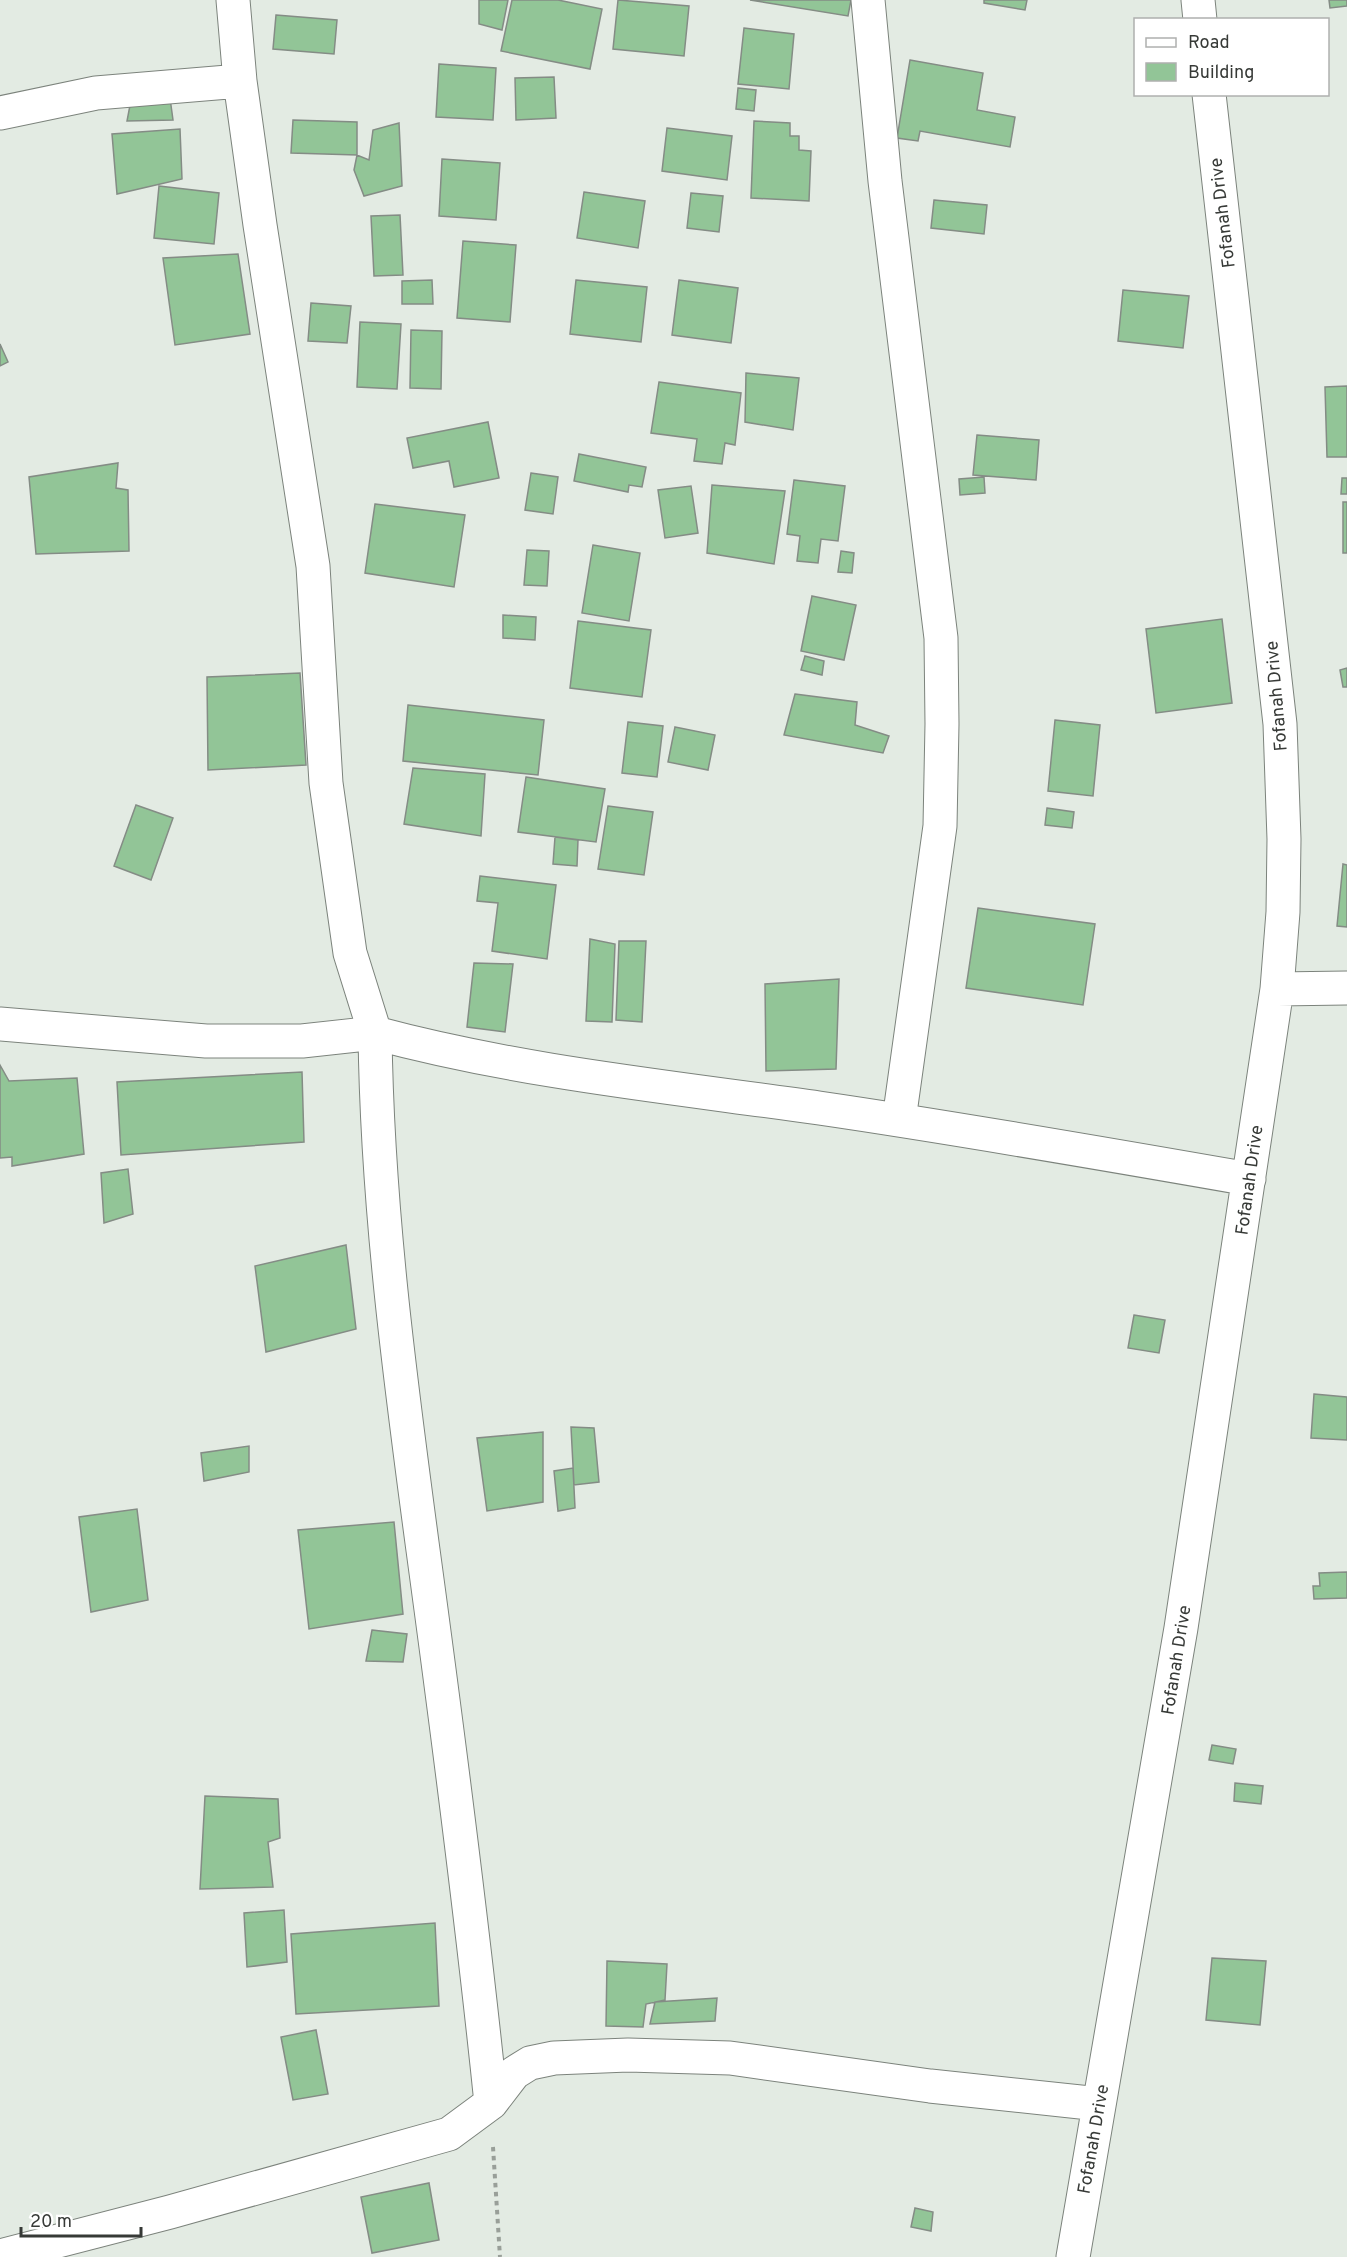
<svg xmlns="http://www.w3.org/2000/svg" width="1347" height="2257" font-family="Overpass,sans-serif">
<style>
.building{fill:#92c597;stroke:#848c85;stroke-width:1.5}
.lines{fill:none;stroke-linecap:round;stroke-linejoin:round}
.minor-casing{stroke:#7c837c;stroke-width:35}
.path{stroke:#999f99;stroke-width:4;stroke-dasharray:4.5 4.5;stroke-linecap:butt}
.minor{stroke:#fff;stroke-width:33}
.labels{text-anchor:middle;stroke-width:6;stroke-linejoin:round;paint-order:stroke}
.street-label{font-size:18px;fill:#373a37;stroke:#fff}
</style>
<rect width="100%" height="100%" fill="#e3ebe3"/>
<path class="building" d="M479 0H508L502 30 479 24Z
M512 0H558L602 9 590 69 501 51Z
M618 0 689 6 684 56 613 49Z
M750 0H851L848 16Z
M984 0H1027L1025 10 984 3Z
M1329 0H1347V6L1330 8Z
M276 15 337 20 334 54 273 49Z
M744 28 794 34 789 89 738 84Z
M910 60 983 73 977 110 1015 117 1010 147 920 131 918 141 897 138Z
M439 64 496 68 493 120 436 117Z
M554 77 556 118 516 120 515 78Z
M738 88 756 90 754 111 736 109Z
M170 98 173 120 127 121 131 100Z
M293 120 357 122V155L291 153Z
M754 121 790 123V136H799V150L811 151 809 201 751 198Z
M399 123 402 186 364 196 354 170 357 155 369 160 373 130Z
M667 128 732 136 727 180 662 171Z
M180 129 182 179 117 194 112 134Z
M442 159 500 163 496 220 439 216Z
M159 186 219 193 214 244 154 238Z
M584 192 645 201 638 248 577 238Z
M691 193 723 196 719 232 687 228Z
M934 200 987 205 984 234 931 228Z
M400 215 403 275 374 276 371 216Z
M463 241 516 245 510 322 457 318Z
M238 254 250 334 175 345 163 258Z
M432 280 433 304H402V281Z
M576 280 647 287 641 342 570 334Z
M679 280 738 288 731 343 672 335Z
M1123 290 1189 296 1183 348 1118 341Z
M311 303 351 306 347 343 308 341Z
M360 322 401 324 397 389 357 387Z
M411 330 442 331 441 389 410 388Z
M0 344 8 362 0 366Z
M746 373 799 378 793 430 745 422Z
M659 382 741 393 735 445 725 443 722 464 694 461 697 439 651 433Z
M1347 386V457H1327L1325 387Z
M488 422 499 478 454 487 449 461 413 468 407 438Z
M977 435 1039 440 1036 480 973 475Z
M579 454 646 467 642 487 629 485 628 492 574 481Z
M118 463 116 488 128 490 129 551 36 554 29 477Z
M531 473 558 477 553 514 525 510Z
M984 477 985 493 960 495 959 479Z
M1342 478H1347V494H1341Z
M794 480 845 486 838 541 821 539 818 563 797 561 800 536 787 534Z
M712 485 785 491 774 564 707 553Z
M691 486 698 533 665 538 658 490Z
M1343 502H1347V553H1343Z
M375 504 465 515 454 587 365 573Z
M593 545 640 553 629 621 582 613Z
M527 550 549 551 547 586 524 585Z
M841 551 854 553 852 573 838 572Z
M812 596 856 605 844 660 801 651Z
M503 615 536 617 535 640 503 638Z
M1222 619 1232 703 1156 713 1146 629Z
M578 621 651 630 642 697 570 688Z
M805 656 824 661 822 675 801 670Z
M1347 668V687H1343L1340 670Z
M300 673 306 765 208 770 207 677Z
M795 694 857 702 855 725 889 736 883 753 784 735Z
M408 705 544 720 538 775 403 761Z
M1055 720 1100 725 1093 796 1048 791Z
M628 722 663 726 657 777 622 773Z
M675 727 715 735 708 770 668 762Z
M413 768 485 774 481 836 404 824Z
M526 777 605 789 596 842 518 832Z
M136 805 173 818 151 880 114 866Z
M608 806 653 812 644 875 598 869Z
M1047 808 1074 812 1072 828 1045 825Z
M555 837 578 840 577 866 553 864Z
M1343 864 1347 865V927L1337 926Z
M480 876 556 885 547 959 492 951 498 903 477 901Z
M978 908 1095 924 1083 1005 966 988Z
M590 939 615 944 612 1022 586 1021Z
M619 941H646L642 1022 616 1020Z
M474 963 513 964 505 1032 467 1027Z
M839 979 836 1069 766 1071 765 984Z
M0 1065 9 1081 77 1078 84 1154 12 1166V1157L0 1158Z
M302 1072 304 1142 121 1155 117 1082Z
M128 1169 133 1214 104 1223 101 1173Z
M346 1245 356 1329 266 1352 255 1266Z
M1134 1315 1165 1320 1159 1353 1128 1348Z
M1314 1394 1347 1397V1440L1311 1438Z
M571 1427 594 1428 599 1482 574 1485Z
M543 1432V1502L487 1511 477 1438Z
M249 1446V1472L204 1481 201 1453Z
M573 1468 575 1508 558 1511 554 1471Z
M137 1509 148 1600 91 1612 79 1517Z
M394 1522 403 1614 309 1629 298 1530Z
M1347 1572V1598L1314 1599 1313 1586H1320L1319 1573Z
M372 1630 407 1634 403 1662 366 1661Z
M1212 1745 1236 1749 1233 1764 1209 1760Z
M1235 1783 1263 1786 1261 1804 1234 1801Z
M205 1796 278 1799 280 1838 268 1842 273 1887 200 1889Z
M284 1910 287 1962 247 1967 244 1913Z
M435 1923 439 2006 296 2014 291 1934Z
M1212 1958 1266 1961 1260 2025 1206 2020Z
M607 1961 667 1964 665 2000 646 2004 643 2027 606 2026Z
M717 1998 715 2021 650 2024 655 2002Z
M316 2030 328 2094 293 2100 281 2037Z
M429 2183 439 2240 372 2253 361 2197Z
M915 2208 933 2212 931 2231 911 2227Z"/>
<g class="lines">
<defs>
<path id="minor" d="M233 0 240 81 260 225 313 566 326 783 350 953 375 1033C520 1072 671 1087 819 1108 963 1129 1106 1154 1249 1179
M868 0 885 181 941 638 942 724 940 826 899 1120
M1198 0 1200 20
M0 113 96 93 240 81
M1277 989 1347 988
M0 1024 206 1041H302L375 1033C377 1206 400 1379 423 1550 448 1734 472 1918 491 2103
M0 2256 170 2212 449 2134 491 2103 514 2073 530 2063 554 2058 628 2055 730 2058 930 2086 1099 2104
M1073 2257 1181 1628 1277 989 1283 912 1284 839 1280 724 1209 94"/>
</defs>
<use href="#minor" class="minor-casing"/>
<path class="path" d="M493 2147 500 2257"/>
<use href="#minor" class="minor"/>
</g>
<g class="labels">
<g class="street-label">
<text transform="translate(1222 213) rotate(-97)" y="6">Fofanah Drive</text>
<text transform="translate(1276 696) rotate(-95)" y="6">Fofanah Drive</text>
<text transform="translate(1249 1180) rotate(-82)" y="6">Fofanah Drive</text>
<text transform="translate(1176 1660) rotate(-81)" y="6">Fofanah Drive</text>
<text transform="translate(1093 2139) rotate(-80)" y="6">Fofanah Drive</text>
</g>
</g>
<rect x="1134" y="18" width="195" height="78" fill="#ffffff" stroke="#afb0af" stroke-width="1.5"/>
<rect x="1146" y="38" width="30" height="9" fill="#ffffff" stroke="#afb0af" stroke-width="1.5"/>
<text x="1188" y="48" font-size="18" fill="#373a37">Road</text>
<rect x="1146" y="63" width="30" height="18" fill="#92c597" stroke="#afb0af" stroke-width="1.5"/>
<text x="1188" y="78" font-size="18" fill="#373a37">Building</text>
<path d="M21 2227v9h120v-9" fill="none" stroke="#373a37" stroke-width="3"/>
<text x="30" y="2227" font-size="18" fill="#373a37" stroke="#ffffff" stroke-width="4.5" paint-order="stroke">20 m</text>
</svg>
